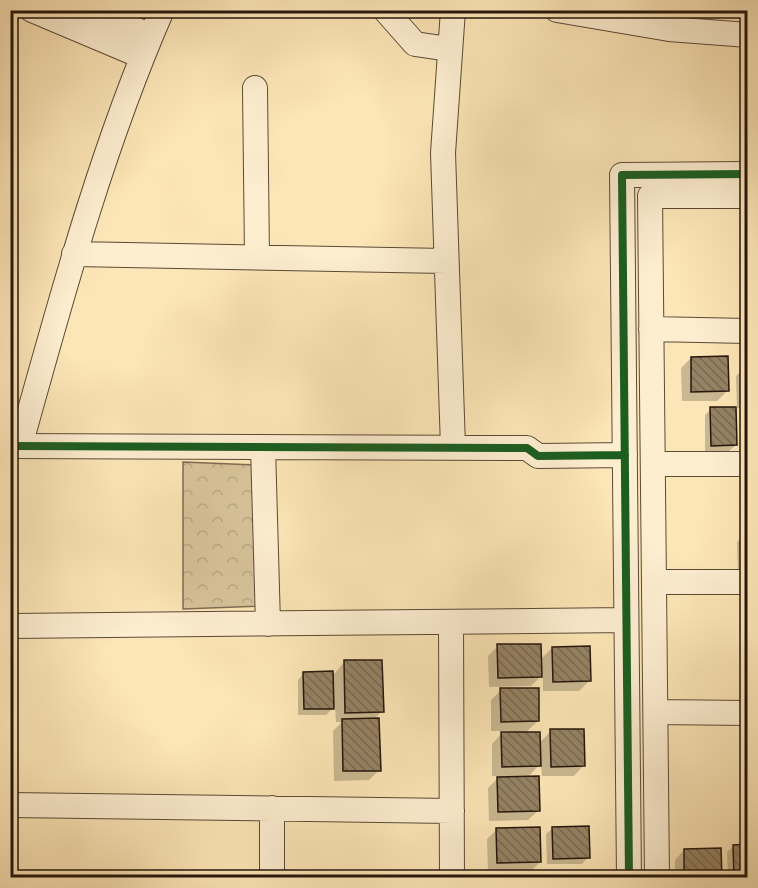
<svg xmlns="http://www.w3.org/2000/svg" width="758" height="888" font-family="Cardo,serif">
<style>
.park{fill:url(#park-crowns);stroke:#7e6c52;stroke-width:1.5}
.shadow{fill:#0003}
.building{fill:url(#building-back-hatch);stroke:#25160b;stroke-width:1.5}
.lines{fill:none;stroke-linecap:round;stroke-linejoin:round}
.minor-casing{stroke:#5b4a36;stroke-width:26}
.minor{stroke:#fdeed0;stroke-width:24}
.cycleway-casing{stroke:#fdeed0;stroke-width:11}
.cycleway{stroke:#1b5e20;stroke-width:8}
</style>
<defs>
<pattern id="park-crowns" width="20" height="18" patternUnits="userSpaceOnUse" patternTransform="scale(1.5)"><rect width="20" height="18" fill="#d7c299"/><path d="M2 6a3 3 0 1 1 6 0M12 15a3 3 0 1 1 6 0" fill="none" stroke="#b8a682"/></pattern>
<pattern id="building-back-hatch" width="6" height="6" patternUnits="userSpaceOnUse" patternTransform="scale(1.5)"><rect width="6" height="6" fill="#958264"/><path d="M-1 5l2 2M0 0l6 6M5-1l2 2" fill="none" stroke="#796951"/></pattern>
</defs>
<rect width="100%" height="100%" fill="#fce5b6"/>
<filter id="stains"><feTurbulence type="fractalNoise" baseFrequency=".00333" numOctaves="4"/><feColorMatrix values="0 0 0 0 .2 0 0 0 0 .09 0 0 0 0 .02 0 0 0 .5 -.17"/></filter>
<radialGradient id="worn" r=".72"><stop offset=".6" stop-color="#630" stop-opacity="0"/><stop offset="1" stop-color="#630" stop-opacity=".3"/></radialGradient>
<path class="park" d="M183 462 257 465 261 606 183 609Z"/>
<path class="shadow" d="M691 358 727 391 717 401H682L681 368Z
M746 367 748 446H741L740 415 747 408H737L736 376Z
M711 409 736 445 729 451H705V415Z
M747 532 748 574H738L737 542Z
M498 646 540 660 552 648 589 681 579 691H543V674L531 686 489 687 488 656Z
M344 662 382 711 373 720 379 770 369 780 334 781 333 731 342 722H336L335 706 326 715H298V680L304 673H335Z
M501 690 538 721 525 733 539 743 551 731 583 766 574 776H542L541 763 527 778 538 811 528 820 489 821 488 788 500 776H492V744L501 734H510V731H491V700Z
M553 828 588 857 582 864H547L546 834Z
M497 829 540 862 528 874 538 878H493L498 872H488L487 839Z
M734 846 748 878H728L727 852Z
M684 850 721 878H675V860Z"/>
<path class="building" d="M728 356 729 391 691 392V357Z
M746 365H748V399H746Z
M710 407H736L737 445 711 446Z
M746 407H748V441H747Z
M746 531H748V565H747Z
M497 644H541L542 677 498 678Z
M590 646 591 681 553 682 552 647Z
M344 660H382L384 712 345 713Z
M333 671 334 709H304L303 672Z
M500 688H539V721L501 722Z
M379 718 381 771H343L342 719Z
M550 729H584L585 766 551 767Z
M501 732H540L541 766 502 767Z
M539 776 540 811 498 812 497 777Z
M589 826 590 858 553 859 552 827Z
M540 827 541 862 497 863 496 828Z
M748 844V878H734L733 845Z
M721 848 722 878H684V849Z
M539 872V878H496L495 873Z"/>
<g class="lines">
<defs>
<path id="minor" d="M32 10 141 56
M90 10 151 36
M385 10 415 44 449 49
M557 10 669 29 748 35
M255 88 257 257
M74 254 446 261
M651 329 748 331
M10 446 527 448 538 456 625 455
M20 446C61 299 101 150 162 10
M263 447 268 624
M453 447 443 153 453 10
M653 464H748
M654 582H748
M451 622 452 878
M10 626 626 620
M656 712 748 713
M10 805 452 811
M272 878V808
M629 878 622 175 748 174
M657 878 650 196H748"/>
</defs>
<use href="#minor" class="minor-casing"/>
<use href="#minor" class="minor"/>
<defs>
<path id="cycleway" d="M10 446 527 448 538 456 625 455
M629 878 622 175 748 174"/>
</defs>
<use href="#cycleway" class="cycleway-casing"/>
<use href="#cycleway" class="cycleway"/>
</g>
<rect width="758" height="888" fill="none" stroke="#fce5b6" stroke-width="36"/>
<rect x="12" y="12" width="734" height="864" fill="none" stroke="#25160b" stroke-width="3"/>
<rect x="18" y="18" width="722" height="852" fill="none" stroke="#25160b" stroke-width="1.5"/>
<rect width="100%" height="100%" filter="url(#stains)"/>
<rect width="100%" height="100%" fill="url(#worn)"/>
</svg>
